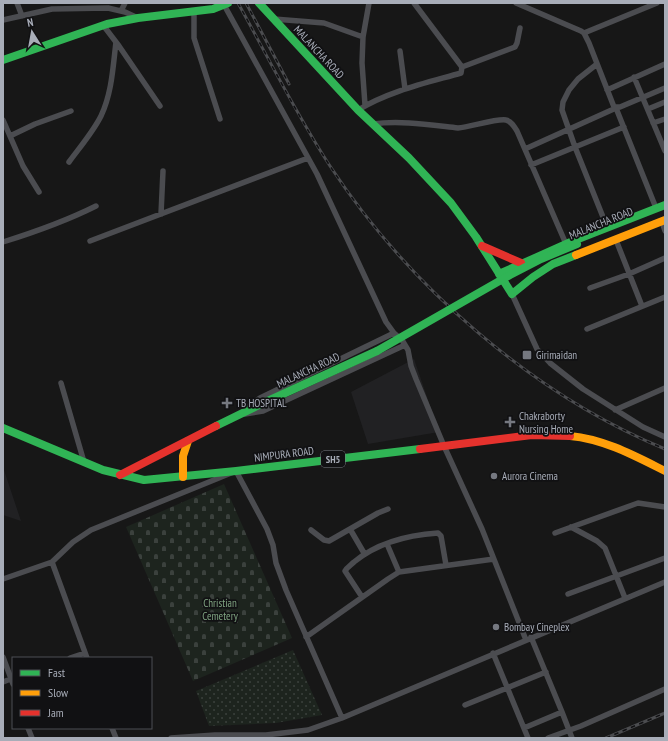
<svg xmlns="http://www.w3.org/2000/svg" width="668" height="741" font-family="'PT Sans Narrow',sans-serif">
<style>
.built{fill:#212123}
.grass{fill:url(#grass-dots)}
.cemetery{fill:url(#cemetery-stones)}
.lines{fill:none;stroke-linecap:round;stroke-linejoin:round}
.street{stroke:#4b4c50;stroke-width:5.5}
.fast{stroke:#30b455;stroke-width:8}
.slow{stroke:#ff9f0a;stroke-width:8}
.jam{stroke:#e5322d;stroke-width:8}
.rail-casing{stroke:#4b4c4f;stroke-width:3}
.rail{stroke:#111113;stroke-width:1.5;stroke-dasharray:4.5;stroke-linecap:butt}
.fast-bridge{stroke:#30b455;stroke-width:8}
.poi-dot{fill:#757880;stroke:#111113;stroke-width:1.5}
.labels{text-anchor:middle;stroke-width:3.5;stroke-linejoin:round;paint-order:stroke}
.shield{fill:#111113;stroke:#7b7e86;stroke-width:1}
.shield-label{font-size:10px;font-weight:bold;fill:#a8adb8}
.street-label{font-size:11px;fill:#a8adb8;stroke:#111113}
.poi-label{font-size:11px;fill:#a8adb8;stroke:#111113;text-anchor:start}
.park-label{font-size:11px;fill:#7fa381;stroke:#111113}
</style>
<defs>
<pattern id="grass-dots" width="8" height="8" patternUnits="userSpaceOnUse"><rect width="8" height="8" fill="#1d241e"/><path d="M2 2h.1M6 6h.1" fill="none" stroke="#3b413d" stroke-width="1.8" stroke-linecap="round"/></pattern>
<pattern id="cemetery-stones" width="16" height="16" patternUnits="userSpaceOnUse"><rect width="16" height="16" fill="#1d241e"/><path d="M2 7V4a2 2 0 0 1 4 0v3zM10 15v-3a2 2 0 0 1 4 0v3z" fill="#3b413d"/></pattern>
</defs>
<rect width="100%" height="100%" fill="#171717"/>
<path class="built" d="M414 359 439 432 368 444 351 392Z
M3 467 21 521 3 515Z"/>
<path class="grass" d="M293 650 322 715 276 723 209 726 196 691Z"/>
<path class="cemetery" d="M224 484 292 638 193 681 126 527Z"/>
<g class="lines">
<path class="street" d="M17 3 22 16
M223 3 317 174 386 322 394 333 402 340 408 350 411 366 416 379 444 446 482 529 526 640
M516 3 581 31 584 33 589 43 614 107H620L665 88
M121 11 125 3
M194 11V38L220 119
M274 19 324 23 363 37
M3 20 52 9 108 8 125 12 138 18
M103 25 119 46 160 106
M584 33 657 3
M400 51 405 89
M597 64 578 79 569 90 563 102 562 110 575 147 607 227
M462 67 515 47 517 43 520 28
M634 77 665 151
M607 90 665 64
M365 105 362 63 363 37 369 3
M648 109 665 102
M358 110C389 91 426 83 461 73L462 67 414 3
M3 120 23 166 39 192
M653 123 665 119
M373 124C400 120 431 125 458 128 470 127 498 118 506 120 511 121 514 126 517 131L566 244
M10 136 35 124 71 111
M525 149 616 108 656 208
M69 162C80 147 93 132 101 116 112 93 113 66 116 42
M531 165 624 127
M161 214 163 171
M662 222 665 231
M616 240 642 306
M90 241 308 158
M3 242C35 232 66 221 96 206
M590 288 629 274 665 258
M512 294 537 349 550 363 583 389 643 427 665 437
M587 329 665 297
M61 383 84 462
M248 407 260 398 394 333
M615 410 665 388
M245 414 263 411 405 345
M571 527 597 541 605 548 625 598
M350 529 364 553
M311 530 324 540 329 541 378 513 388 509
M555 533 638 503 665 507
M387 544 399 572
M52 562 87 658
M3 579 52 562 73 542 91 530 236 471 267 529 273 545 276 563 286 590 342 718
M568 594 665 558
M362 597 345 571C347 567 351 565 354 562 377 543 408 535 438 533L441 536 446 565
M306 637 388 579 399 572 494 559
M531 637 562 712 572 738
M493 653 528 738
M3 657 13 684
M70 658 85 653
M3 682 13 678
M465 705 546 672
M28 728 32 738
M112 728 116 738
M524 728 562 712
M171 738 215 735H266L308 730 342 718 665 582
M548 738 581 726 665 689"/>
<path class="fast" d="M259 3 358 110 409 158 451 203 476 237 512 294 533 277 553 264 576 255
M3 60 107 24 138 18 213 9 228 3
M499 274 573 241 665 205
M216 426 259 405 377 351
M3 428 103 470 144 480 236 471 420 449"/>
<path class="slow" d="M576 255 665 220
M570 436C604 439 635 456 665 471
M183 477V456L188 441"/>
<path class="jam" d="M482 246 521 263
M420 449 532 435 570 436
M120 475 216 426"/>
<defs>
<path id="rail" d="M238 3C268 57 296 114 330 166 409 286 532 394 665 449
M246 3 289 84
M606 738 665 713"/>
</defs>
<use href="#rail" class="rail-casing"/>
<use href="#rail" class="rail"/>
<path class="fast-bridge" d="M377 351 510 275 541 259 577 244"/>
</g>
<g class="poi-dot">
<rect x="522" y="350" width="10" height="10" rx="2"/>
<path d="M225 397h4v4h4v4h-4v4h-4v-4h-4v-4h4z"/>
<path d="M508 416h4v4h4v4h-4v4h-4v-4h-4v-4h4z"/>
<circle cx="494" cy="476" r="4"/>
<circle cx="496" cy="627" r="4"/>
</g>
<g class="labels">
<rect class="shield" x="321" y="451" width="24" height="16" rx="3"/>
<g class="shield-label">
<text x="333" y="463">SH5</text>
</g>
<g class="street-label">
<text transform="translate(319 52) rotate(47)" y="4">MALANCHA ROAD</text>
<text transform="translate(601 223) rotate(-22)" y="4">MALANCHA ROAD</text>
<text transform="translate(308 370) rotate(-25)" y="4">MALANCHA ROAD</text>
<text transform="translate(284 454) rotate(-7)" y="4">NIMPURA ROAD</text>
</g>
<g class="poi-label">
<text x="536" y="359">Girimaidan</text>
<text x="236" y="407">TB HOSPITAL</text>
<text x="519" y="420">Chakraborty<tspan x="519" dy="13">Nursing Home</tspan></text>
<text x="502" y="480">Aurora Cinema</text>
<text x="504" y="631">Bombay Cineplex</text>
</g>
<g class="park-label">
<text x="220" y="607">Christian<tspan x="220" dy="13">Cemetery</tspan></text>
</g>
</g>
<rect width="668" height="741" fill="none" stroke="#a8adb8" stroke-width="8"/>
<rect x="12" y="657" width="140" height="72" fill="#111113" stroke="#4d4f55"/>
<rect x="20" y="670" width="20" height="6" fill="#30b455" stroke="#4d4f55"/>
<text x="48" y="677" font-size="12" fill="#a8adb8">Fast</text>
<rect x="20" y="690" width="20" height="6" fill="#ff9f0a" stroke="#4d4f55"/>
<text x="48" y="697" font-size="12" fill="#a8adb8">Slow</text>
<rect x="20" y="710" width="20" height="6" fill="#e5322d" stroke="#4d4f55"/>
<text x="48" y="717" font-size="12" fill="#a8adb8">Jam</text>
<g transform="translate(32 32) rotate(349)" stroke="#111113" stroke-width="3" paint-order="stroke">
<path d="M0-3L7 15L0 10L-7 15Z" fill="#a8adb8"/>
<text y="-6" font-size="11" font-weight="bold" text-anchor="middle" fill="#a8adb8">N</text>
</g>
</svg>
